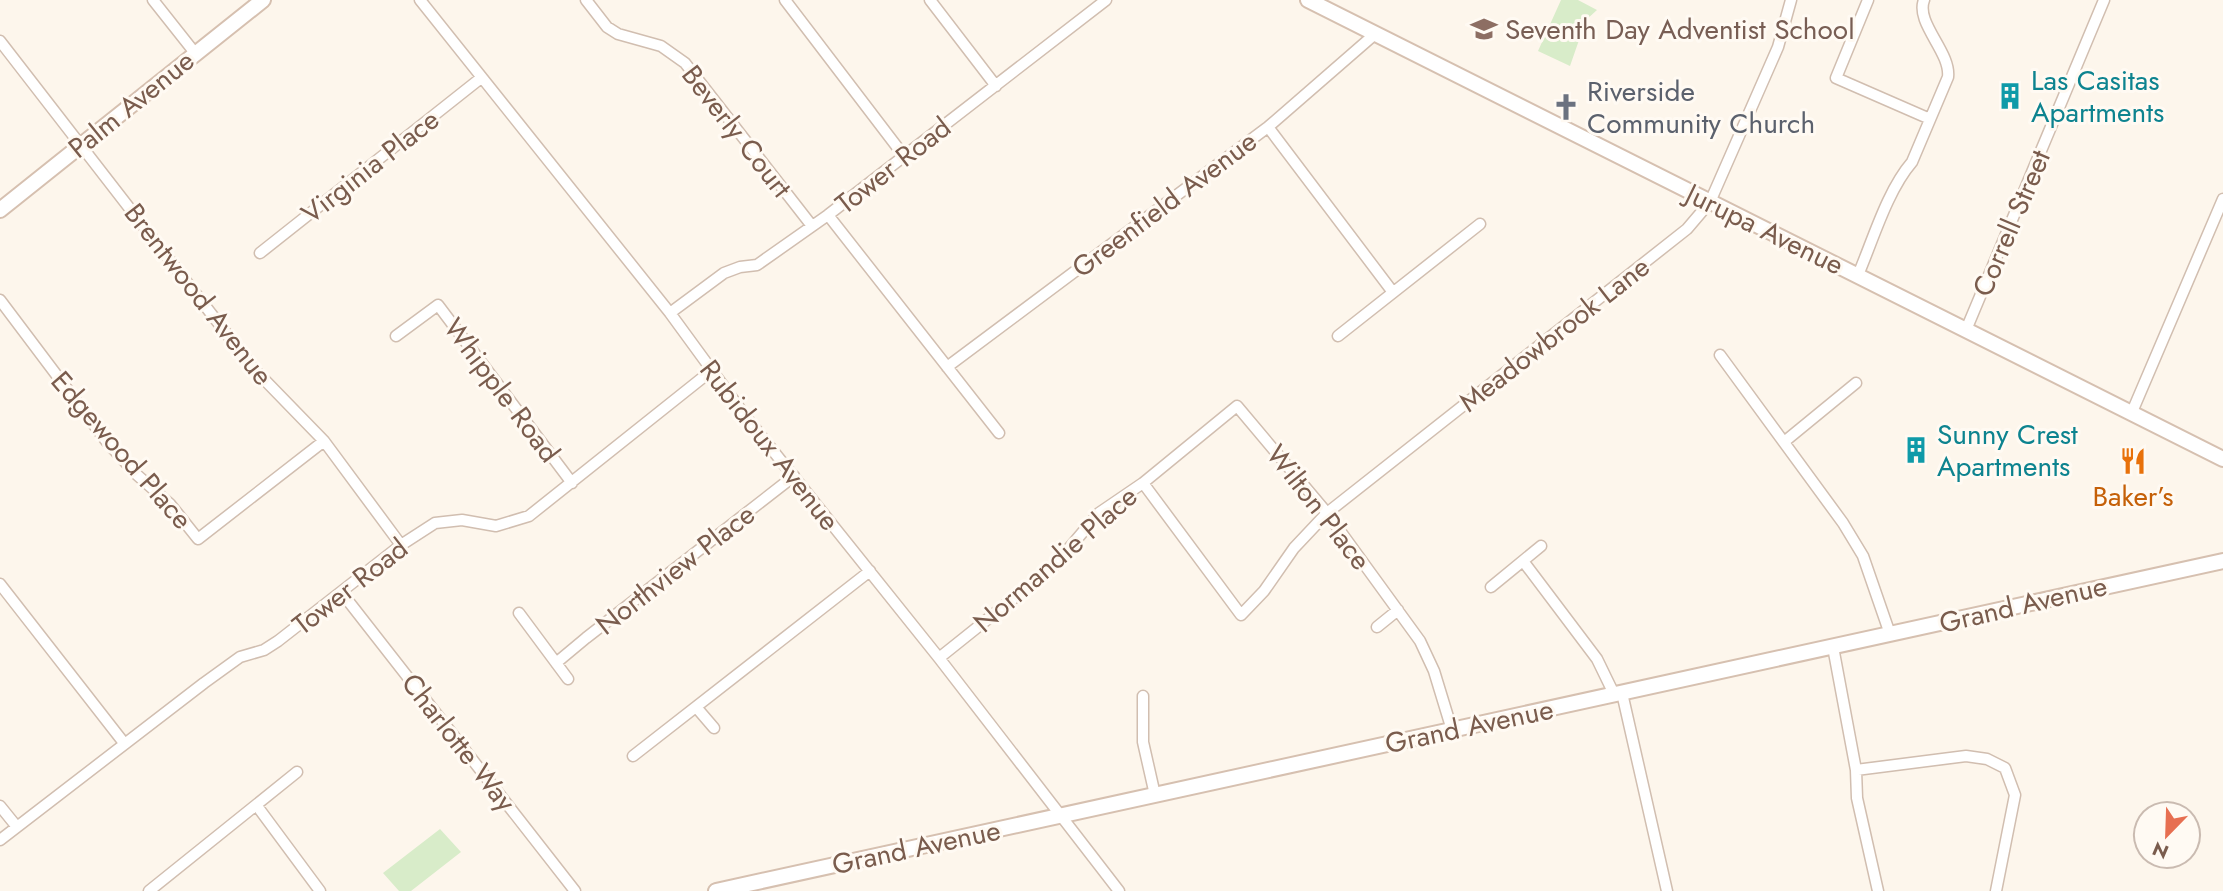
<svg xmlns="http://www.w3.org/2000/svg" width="2223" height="891" font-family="Jost,sans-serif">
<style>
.green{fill:#d8ecc9}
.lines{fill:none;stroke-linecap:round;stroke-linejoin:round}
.street-casing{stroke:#d1beb0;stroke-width:13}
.secondary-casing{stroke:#d6c0b0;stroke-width:18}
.street{stroke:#fff;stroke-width:10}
.secondary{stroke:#fff;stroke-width:14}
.labels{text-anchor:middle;stroke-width:6;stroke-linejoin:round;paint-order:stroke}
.education-label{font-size:28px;fill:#785e54;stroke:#fffaf3;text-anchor:start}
.culture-label{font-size:28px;fill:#0d838f;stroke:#fffaf3;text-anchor:start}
.worship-label{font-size:28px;fill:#5b616d;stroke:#fffaf3;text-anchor:start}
.street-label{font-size:28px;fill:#7a5c4d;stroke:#fffaf3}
.food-label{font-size:28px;fill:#c56008;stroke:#fffaf3}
</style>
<rect width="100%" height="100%" fill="#fdf6ec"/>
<path class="green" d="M1561 0H1578L1597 10 1586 20 1570 66 1538 51Z
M440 829 461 852 411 891H399L383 873Z"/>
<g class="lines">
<defs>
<path id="street" d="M153 0 195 53
M420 0 670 313 746 417 939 658 1119 891
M586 0 607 27 618 34 661 46 685 63 812 226
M785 0 904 156
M930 0 996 86
M1868 0 1836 78 1930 119
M0 41 254 369 324 441 401 545
M1268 127 1392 291
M828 215 999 433
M260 253 481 78
M1858 275C1873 240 1887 191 1912 162L1948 77C1951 52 1915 23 1924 0
M0 300 107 442 136 474 170 504 198 539 324 441
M670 313 724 273 740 267 757 265 828 215 1106 0
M1966 330 2104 0
M396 336 438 305 572 483
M1338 336 1480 224
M1720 355 1843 523 1863 556 1890 634
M947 367 1268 127 1375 34
M2132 412 2223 199
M1784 442 1856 383
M1143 483 1241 615 1264 591 1294 548 1327 513 1687 229 1710 202 1778 47 1791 0
M1523 561 1597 659 1614 694
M0 584 124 743
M1491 587 1541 546
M342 593 575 891
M519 613 568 679
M1377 627 1398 610
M1833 647 1856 770 1857 798 1878 891
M939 658 1054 566 1099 513 1143 483 1237 406 1327 513 1420 641 1434 671 1452 730
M556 663 586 638 794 476
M1622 693 1667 891
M1143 696V742L1155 795
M696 707 714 728
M633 756 870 571
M1856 770 1966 756 1987 759 2005 768 2015 795 1996 891
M0 806 17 827
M257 806 320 891
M0 840 204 683 240 657 264 650 278 641 401 545 435 523 462 520 496 526 529 516 711 371
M149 891 297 772"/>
<path id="secondary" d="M1308 0 2223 459
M0 210 263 0
M716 891 2223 561"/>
</defs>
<use href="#street" class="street-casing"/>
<use href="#secondary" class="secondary-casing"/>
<use href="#street" class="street"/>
<use href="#secondary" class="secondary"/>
</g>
<defs>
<symbol id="school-bare" viewBox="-9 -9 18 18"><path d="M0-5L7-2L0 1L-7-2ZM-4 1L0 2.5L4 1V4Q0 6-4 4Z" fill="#8d6e63" stroke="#fffaf3" stroke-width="2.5" paint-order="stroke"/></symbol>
<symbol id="building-bare" viewBox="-9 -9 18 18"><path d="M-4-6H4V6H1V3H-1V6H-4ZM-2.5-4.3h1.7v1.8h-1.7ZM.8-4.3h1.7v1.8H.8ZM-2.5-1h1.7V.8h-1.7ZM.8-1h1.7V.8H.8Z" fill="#0f9aa8" stroke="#fffaf3" stroke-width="2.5" paint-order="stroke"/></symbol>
<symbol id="church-bare" viewBox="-9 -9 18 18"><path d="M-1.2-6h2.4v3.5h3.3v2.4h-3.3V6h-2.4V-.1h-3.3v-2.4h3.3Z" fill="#6b7280" stroke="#fffaf3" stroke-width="2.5" paint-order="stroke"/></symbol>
<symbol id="restaurant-bare" viewBox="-9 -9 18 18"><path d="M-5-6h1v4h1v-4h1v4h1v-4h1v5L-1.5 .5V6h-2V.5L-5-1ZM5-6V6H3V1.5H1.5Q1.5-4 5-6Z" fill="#e8710a" stroke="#fffaf3" stroke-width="2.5" paint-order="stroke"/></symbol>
</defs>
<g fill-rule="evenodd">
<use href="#school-bare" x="1465" y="10" width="38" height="38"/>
<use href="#building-bare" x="1991" y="77" width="38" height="38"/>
<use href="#church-bare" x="1547" y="88" width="38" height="38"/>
<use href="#building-bare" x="1897" y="431" width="38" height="38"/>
<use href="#restaurant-bare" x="2114" y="442" width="38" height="38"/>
</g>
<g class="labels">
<g class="education-label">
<text x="1505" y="39">Seventh Day Adventist School</text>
</g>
<g class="culture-label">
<text x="2031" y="90">Las Casitas<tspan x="2031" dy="32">Apartments</tspan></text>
<text x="1937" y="444">Sunny Crest<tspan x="1937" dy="32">Apartments</tspan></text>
</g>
<g class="worship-label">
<text x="1587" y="101">Riverside<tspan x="1587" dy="32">Community Church</tspan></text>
</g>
<g class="street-label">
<text transform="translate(131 104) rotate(-39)" y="10">Palm Avenue</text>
<text transform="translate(737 131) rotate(52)" y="10">Beverly Court</text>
<text transform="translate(893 165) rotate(-38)" y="10">Tower Road</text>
<text transform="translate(370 166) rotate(-38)" y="10">Virginia Place</text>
<text transform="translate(1164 204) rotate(-37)" y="10">Greenfield Avenue</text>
<text transform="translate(2011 223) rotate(-67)" y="10">Correll Street</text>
<text transform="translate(1765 229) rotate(26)" y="10">Jurupa Avenue</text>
<text transform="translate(199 294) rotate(52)" y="10">Brentwood Avenue</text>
<text transform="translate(1554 334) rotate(-38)" y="10">Meadowbrook Lane</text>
<text transform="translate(502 390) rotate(53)" y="10">Whipple Road</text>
<text transform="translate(770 445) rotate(52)" y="10">Rubidoux Avenue</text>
<text transform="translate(122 450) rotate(49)" y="10">Edgewood Place</text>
<text transform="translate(1319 507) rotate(52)" y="10">Wilton Place</text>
<text transform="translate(1055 559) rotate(-41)" y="10">Normandie Place</text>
<text transform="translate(675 569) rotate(-38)" y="10">Northview Place</text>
<text transform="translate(350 586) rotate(-38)" y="10">Tower Road</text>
<text transform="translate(2023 604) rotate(-13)" y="10">Grand Avenue</text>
<text transform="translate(1469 726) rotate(-12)" y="10">Grand Avenue</text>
<text transform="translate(459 742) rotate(52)" y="10">Charlotte Way</text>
<text transform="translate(916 847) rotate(-12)" y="10">Grand Avenue</text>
</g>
<g class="food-label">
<text x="2133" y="506">Baker’s</text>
</g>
</g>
<g transform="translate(2167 835) rotate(203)"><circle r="33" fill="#fffaf3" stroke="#cabbb1" stroke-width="2"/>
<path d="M0-5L12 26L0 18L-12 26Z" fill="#e76f51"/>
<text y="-10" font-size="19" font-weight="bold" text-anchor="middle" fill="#7a5c4d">N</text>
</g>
</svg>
